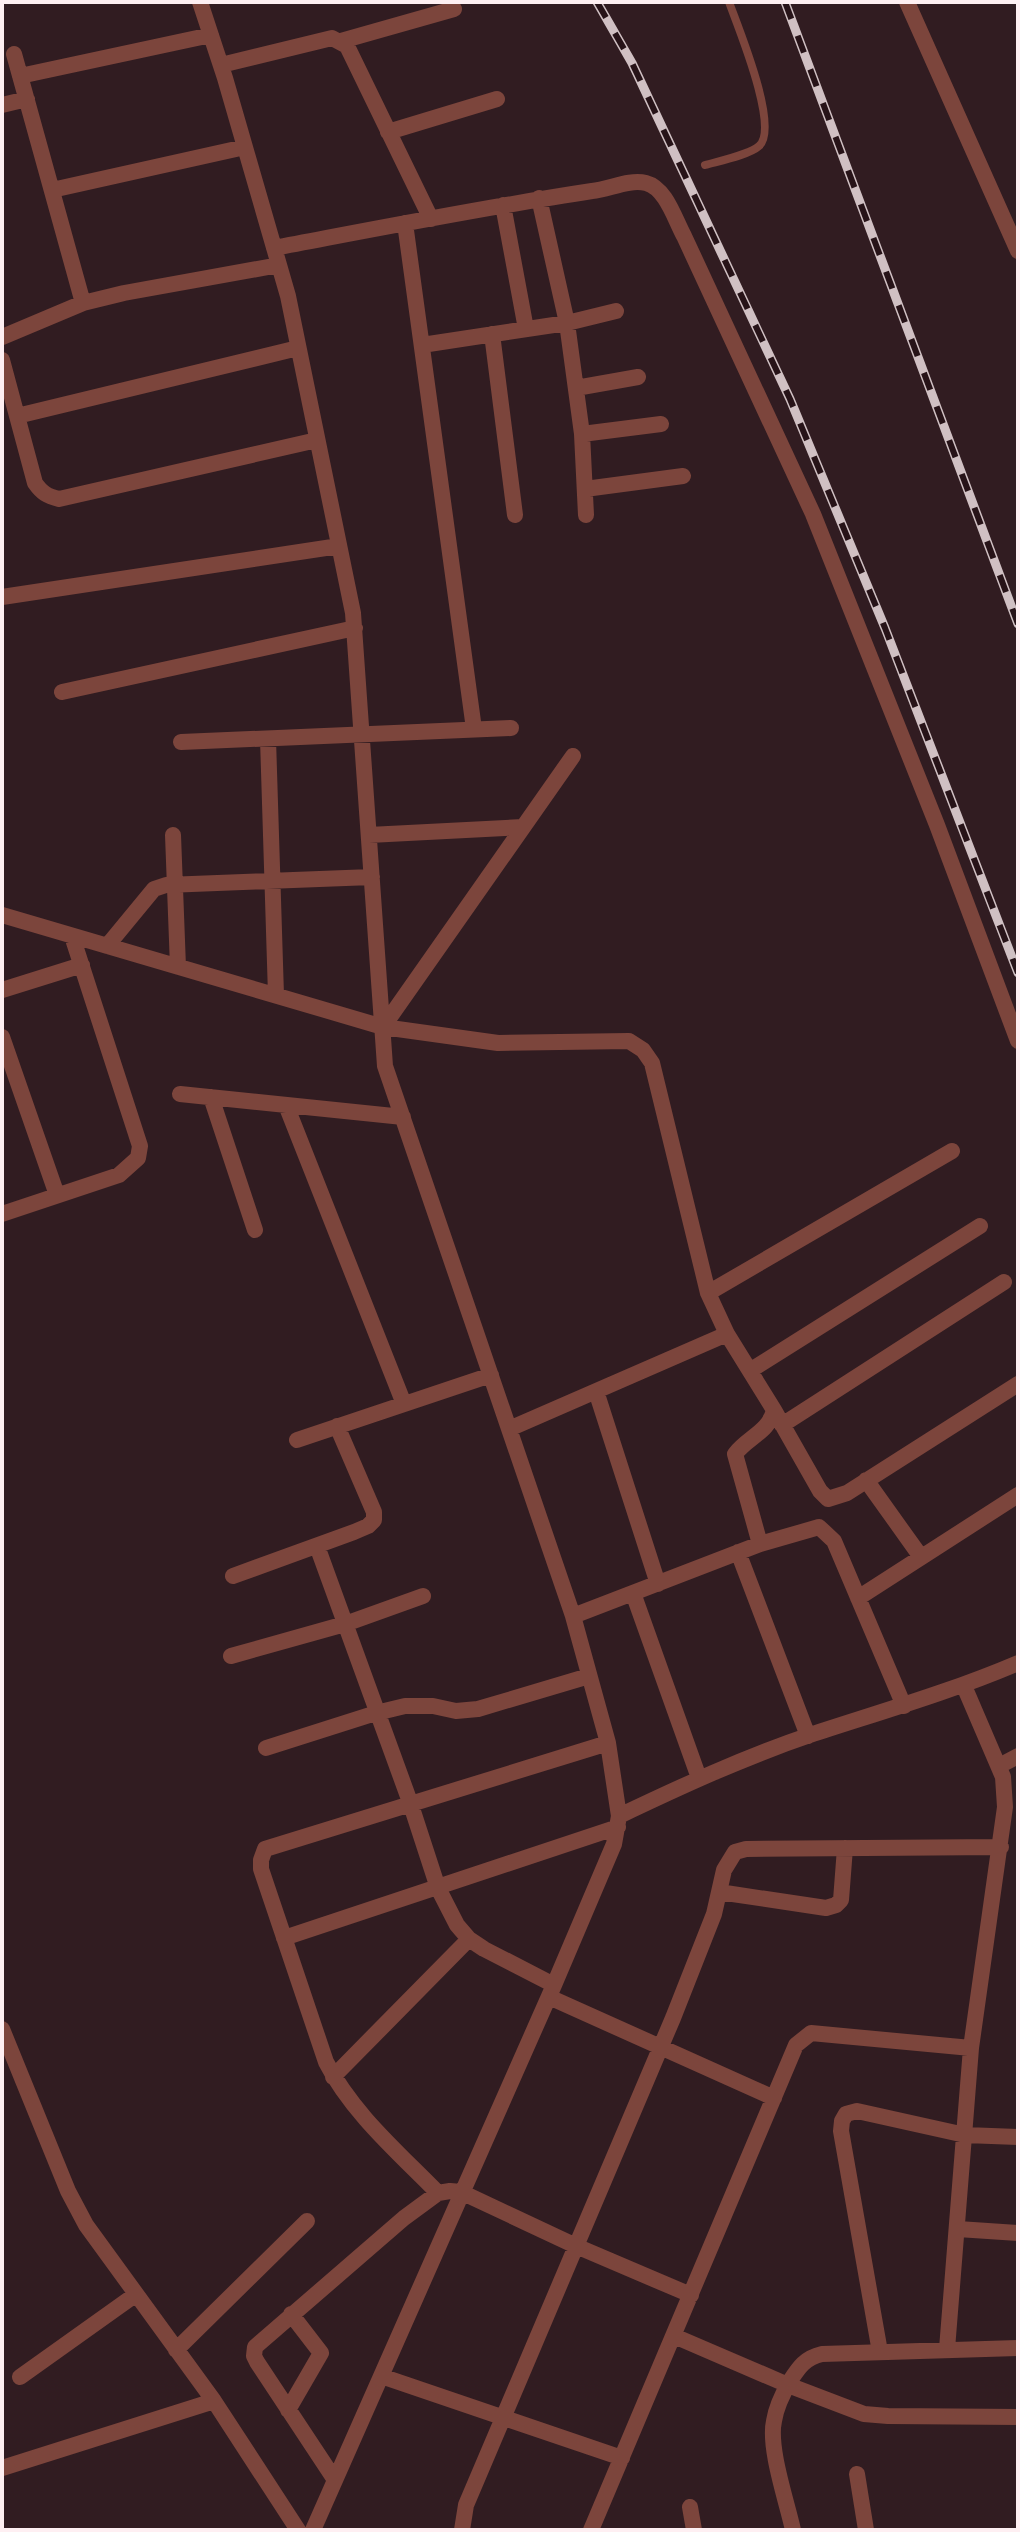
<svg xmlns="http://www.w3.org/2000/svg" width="1020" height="2532" font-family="Raleway,sans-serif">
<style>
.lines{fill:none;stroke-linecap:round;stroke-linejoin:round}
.service{stroke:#7c453c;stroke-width:8}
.minor{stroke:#7c453c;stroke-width:16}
.rail-casing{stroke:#d0c0c3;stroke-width:9}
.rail{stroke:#271318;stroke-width:6;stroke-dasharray:18;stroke-linecap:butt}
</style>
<rect width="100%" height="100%" fill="#311c21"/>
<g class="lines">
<path class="service" d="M705 165C719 161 749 155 759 146 780 128 738 27 729 2"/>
<path class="minor" d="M200 2 225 78 288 296 353 613 385 1066 573 1616 608 1743 619 1816 614 1844 554 1985 313 2530
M907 2 1018 251
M341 41 454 9
M14 54 83 303
M221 65 332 38 347 46 431 219
M20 76 211 35
M2 105 27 99
M388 132 497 99
M52 190 245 147
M539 198 567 323 582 434 586 515
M503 205 526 329
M405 223 474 729
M274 248C380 228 486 207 592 191 610 189 629 179 646 183 666 188 675 220 684 236L813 514 937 825 1018 1041
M492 334 515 515
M2 337 83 303 124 293 279 265
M422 345 567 323 616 311
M2 360 35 483C42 493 47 496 59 499L317 440
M576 388 638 377
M17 416 298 348
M582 434 661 424
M585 489 683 476
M2 597 339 546
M62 692 355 628
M268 739 276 995
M181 742 511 728
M173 835 178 967
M369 835 523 827
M2 915 383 1027 498 1043 629 1041 643 1050 652 1063 708 1293 727 1334 774 1410C769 1432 748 1437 735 1454L760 1544
M107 946 154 889 166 885 372 877
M2 990 82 965
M383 1027 573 756
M2 1037 57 1195
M180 1094 403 1117
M211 1097 255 1230
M286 1105 404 1404
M2 1214 119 1175 138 1158 140 1146 72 936
M708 1293 952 1151
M751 1370 980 1226
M596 1391 658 1584
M774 1410 820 1491 828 1499 847 1493 1018 1384
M782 1425 1004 1282
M509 1429 727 1334
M297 1440 491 1375
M866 1480 921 1557
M317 1546 410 1802 438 1888 457 1925 469 1939 484 1949 554 1985
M738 1552 808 1736
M233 1576 354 1532 368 1526 374 1520V1512L337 1426
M633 1593 699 1778
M858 1598 1018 1495
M573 1616 760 1544 819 1527 834 1541 904 1706
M231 1656 345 1624 423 1596
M964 1686 1003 1777 1005 1807 971 2048
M266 1748 376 1713 405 1706H433L456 1711 478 1709 589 1676
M999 1766 1018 1756
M619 1816C682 1786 745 1757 810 1735 880 1712 950 1692 1018 1663
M719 1892 826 1908 836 1905 841 1900 845 1848
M284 1938 618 1827
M549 1997 774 2098
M2 2029 68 2191 86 2225 214 2401 298 2530
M333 2077 469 1939
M438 2193C399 2153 352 2113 326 2062L261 1869V1860L265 1849 608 1743
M958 2229 1018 2233
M674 2336 788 2385 864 2414 888 2416 1018 2417
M176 2350 307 2221
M880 2352 841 2131 842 2121 846 2114 857 2111 965 2135 1018 2137
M381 2376 622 2458
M20 2377 135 2295
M288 2410 321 2353 291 2314
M2 2468 214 2401
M857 2474 866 2530
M335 2480 257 2362 254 2356 255 2347 404 2218 438 2193 450 2191 461 2192 576 2246 691 2295
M690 2507 694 2530
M462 2530 466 2505 673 2018 714 1914 724 1870 735 1852 746 1849 1001 1847
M591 2530 796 2045 811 2033 971 2048 947 2349
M793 2530C787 2502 768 2448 774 2421 776 2408 783 2393 790 2381 799 2367 805 2358 822 2354L1018 2348"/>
<defs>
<path id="rail" d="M597 2 632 63 790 399 885 628 1018 973
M785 2 1018 624"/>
</defs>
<use href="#rail" class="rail-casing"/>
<use href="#rail" class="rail"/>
</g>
<rect width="1020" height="2532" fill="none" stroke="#feeff2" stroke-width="8"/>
</svg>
